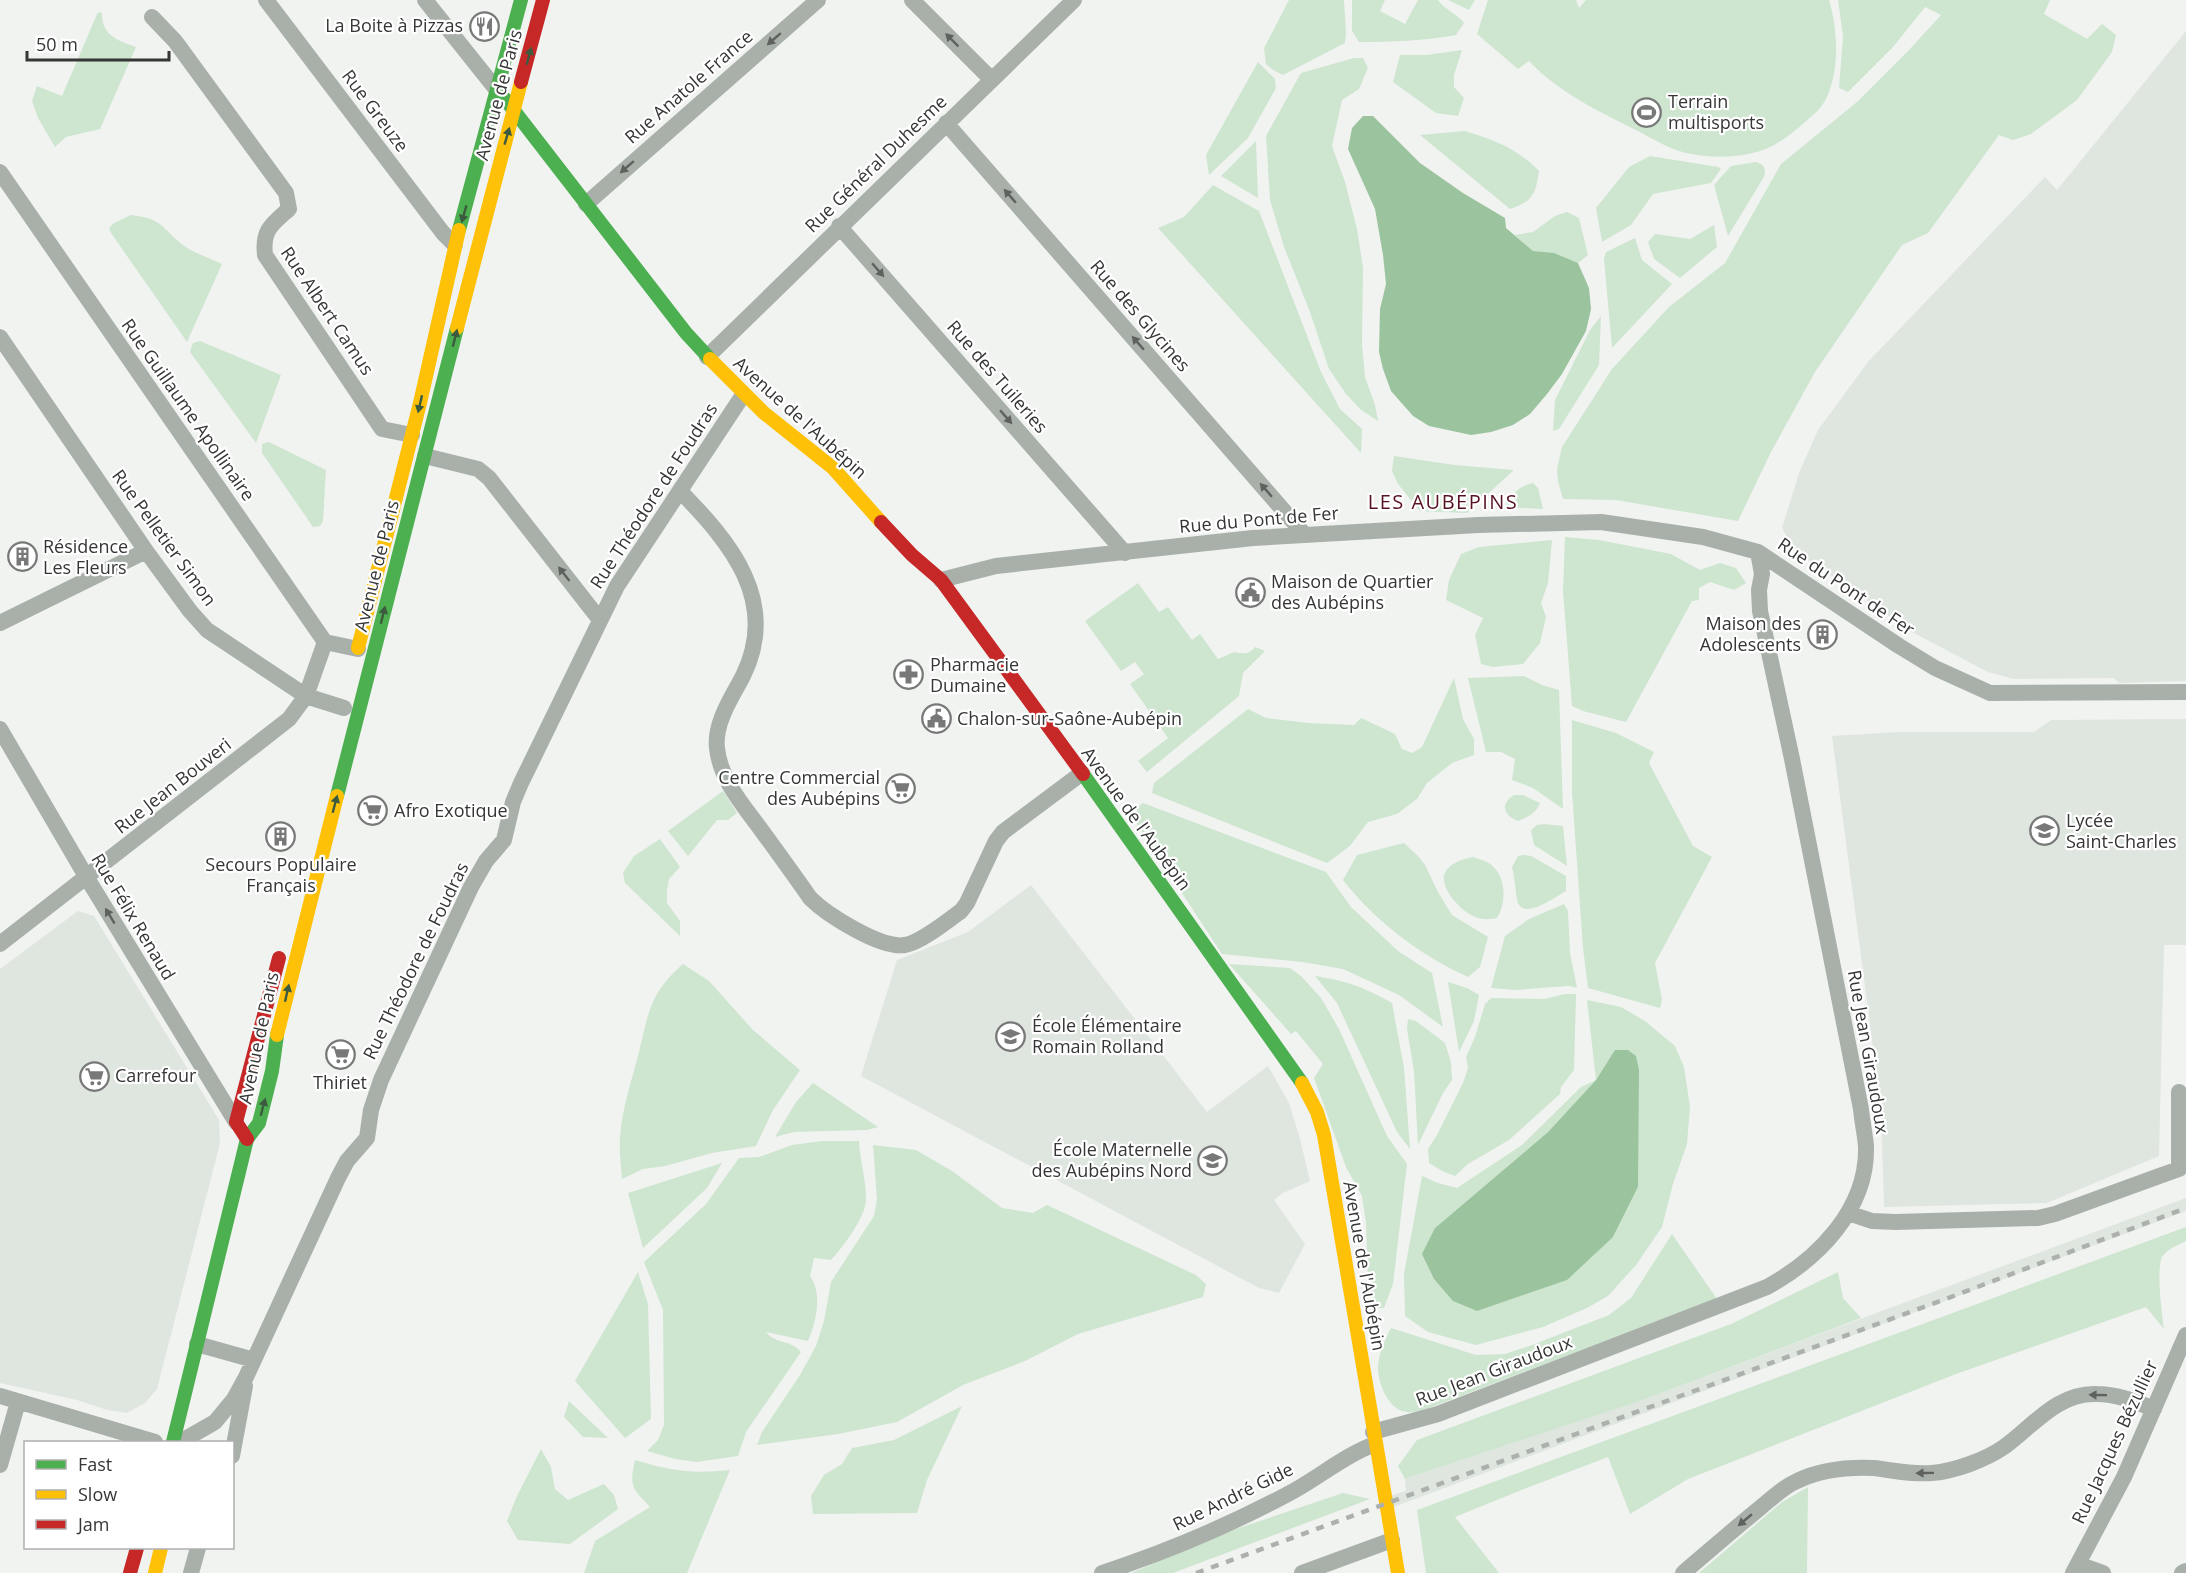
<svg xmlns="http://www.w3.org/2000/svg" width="2186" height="1573" font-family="'Open Sans',sans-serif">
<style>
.built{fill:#dfe5df}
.green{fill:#cee5d0;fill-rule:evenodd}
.water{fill:#9bc49e}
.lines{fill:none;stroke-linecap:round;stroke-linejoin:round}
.street{stroke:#a9b0aa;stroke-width:16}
.fast{stroke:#4caf50;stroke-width:14}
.slow{stroke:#ffc107;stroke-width:14}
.jam{stroke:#c62828;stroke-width:14}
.rail{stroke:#adb1ad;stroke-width:4.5;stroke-dasharray:8 8;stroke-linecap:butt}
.oneway{fill:#5e615e}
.oneway2{fill:#3c5a3d}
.labels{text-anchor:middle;stroke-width:4.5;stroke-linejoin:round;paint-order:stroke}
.poi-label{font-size:18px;fill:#353635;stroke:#fff;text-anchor:start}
.street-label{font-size:18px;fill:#353635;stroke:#fff}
.neighbourhood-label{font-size:20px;letter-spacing:1.5px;fill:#581323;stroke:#fff}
</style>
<rect width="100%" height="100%" fill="#f1f3f1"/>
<path class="built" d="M2186 31V681L2119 683 2114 678 2014 679 1988 672 1912 632 1794 550 1782 528 1799 473 1818 430 1868 362 2045 177 2057 190Z
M2186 719V945H2164L2159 1156 2047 1203 1884 1207 1881 1108 1832 736 1900 732H2034L2051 720Z
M1031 885 1207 1112 1268 1066 1289 1103 1300 1139 1310 1181 1283 1193 1274 1200 1305 1244 1279 1293 1259 1288 861 1076 897 960 968 932Z
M78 911 94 916 219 1120 220 1143 157 1389 145 1403 127 1413 107 1410 77 1400 0 1383V969Z
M2186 1198V1211L1388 1509 1387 1497 1406 1491 1405 1479 1637 1402Z"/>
<path class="green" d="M1289 0H1344L1346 33 1345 43 1283 75 1273 70 1266 64 1264 48Z
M1352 0H1385L1380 11 1405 24 1418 0H1438C1445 10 1456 13 1464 23L1456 35C1423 41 1392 42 1359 42L1352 31Z
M1448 0H1475L1469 10Z
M1488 0H1576L1579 8 1586 0H1829C1838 30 1840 70 1826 99 1821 109 1813 115 1805 122 1797 129 1788 137 1779 142 1754 159 1714 159 1686 153 1670 149 1654 140 1640 132 1600 112 1559 93 1529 61L1518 69 1477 34Z
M1838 0H2050L2044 14 2087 39 2102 24 2116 35 2112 52 2077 100 2031 134 2013 140 1999 135 1928 233 1902 245 1815 372 1771 452 1738 521 1616 500 1563 499 1558 481 1557 469 1562 447 1612 369 1669 307 1725 263 1781 164 1857 102 1909 50 1941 15 1925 7 1893 47 1848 92 1839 88 1843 36Z
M98 12 102 13C101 35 118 41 136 47L100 129 66 137 55 147 38 118 32 101 37 86 62 96Z
M1462 50 1454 75V87L1464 98 1458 116 1436 113 1393 82 1400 55H1426Z
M1354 58H1363L1368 68 1359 89 1342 100 1332 146 1345 182 1357 229 1363 268 1362 344 1365 377 1375 405 1378 421 1360 409 1346 394 1329 369 1310 312 1284 247 1270 200 1266 136 1301 73Z
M1258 62 1275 79 1276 88 1248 138 1209 175 1206 155Z
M1465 131C1494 140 1517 148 1539 171 1536 194 1532 202 1510 209L1420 135Z
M1256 141 1258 198 1221 176Z
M1650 156 1718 167 1721 169 1711 183 1653 194 1631 225 1602 242 1596 208 1629 167Z
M1756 162C1765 165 1766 168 1764 177L1728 236 1714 185 1731 166Z
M1213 185 1259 211 1321 372 1340 409 1362 429 1361 453 1158 228 1184 217Z
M1567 212 1579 218 1588 255 1578 263 1554 254 1533 251 1515 235 1533 232 1555 216Z
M131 215C164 219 160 227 183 245 193 253 210 258 222 264L187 342 111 233 109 228 114 223Z
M1714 225 1717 247 1680 278 1654 259 1648 242 1655 234 1690 239Z
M1635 238 1642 260 1672 284 1612 348 1604 259 1606 252Z
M1601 316 1599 365 1559 429 1553 431 1555 400 1590 330Z
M200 341 281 375 256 443 190 352 193 343Z
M269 442 326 470 323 521 320 526 313 527 262 453V444Z
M1394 456 1454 465 1514 470 1467 513 1420 511 1398 484 1392 471Z
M1533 483 1538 488 1543 509 1504 507C1512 495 1518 486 1533 483Z
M1565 537 1599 540 1671 554 1700 570 1720 563 1736 568 1746 583 1734 590 1710 582 1699 588V600L1692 601 1626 722 1583 711 1572 706 1563 591Z
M1552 540 1548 583 1541 603 1546 617 1540 643 1523 664 1493 667 1481 664 1475 635 1483 618 1446 600 1449 580 1461 554 1479 547Z
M1138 583 1159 612 1168 607 1192 640 1200 634 1218 659 1234 652C1243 654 1249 655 1255 647L1265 651 1243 673 1239 696 1147 772 1138 761 1168 738 1130 684 1144 674 1135 662 1121 671 1085 621Z
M1524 676 1542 685 1559 690 1563 809 1533 788 1512 780 1515 759 1501 752H1486L1468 678Z
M1454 678 1463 719 1474 739V755L1452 763 1427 783 1417 799 1397 814 1368 822 1350 846 1327 863 1152 793 1154 783 1248 709 1266 718 1308 723 1354 725 1361 718 1395 734 1402 749 1412 753 1422 747Z
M1572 720 1616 733 1654 752 1649 763 1693 846 1712 857 1655 963 1662 1000 1660 1008 1588 988 1583 948 1572 792Z
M723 791 737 813 728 820H717L688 856 668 831Z
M1514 795H1523L1540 803C1536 814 1527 817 1518 821 1503 815 1500 804 1514 795Z
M1143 803 1326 872 1351 907 1398 951 1432 973 1443 1027 1399 995 1343 969 1302 962 1222 954 1134 820 1138 807Z
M1544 824 1563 826 1567 866 1534 845 1531 830 1537 825Z
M660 839 680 867 669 879 667 891V903L680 921V936L625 883 623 873 634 856Z
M1404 843 1418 856 1425 865 1438 892 1452 915 1488 937 1480 967 1468 977C1420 955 1376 922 1343 880L1357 855Z
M1524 855 1531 856 1566 876V891C1555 897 1522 922 1517 900 1515 889 1515 878 1512 867L1518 856Z
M1473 857C1478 859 1483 860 1487 862 1507 873 1507 902 1497 918 1491 919 1485 920 1478 918 1467 914 1459 907 1452 898 1434 874 1448 862 1473 857Z
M1564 904 1568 911 1570 953 1577 988 1569 986 1515 990 1491 988 1505 936 1529 919Z
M683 964 709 981 753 1030 800 1070 773 1110 756 1146 712 1153 665 1166 643 1169 622 1179C621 1165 619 1151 620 1137 622 1108 632 1080 639 1052 649 1011 650 993 683 964Z
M1229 964 1290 968 1301 976 1321 998 1339 1029 1387 1136 1407 1164 1393 1284 1384 1308 1369 1309 1366 1223 1362 1196 1346 1167 1314 1078 1323 1064 1296 1031 1291 1034Z
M1315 976C1347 981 1364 987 1392 1003L1404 1068 1410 1149 1397 1132 1337 1003Z
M1448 982 1467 988 1479 995 1474 1021 1459 1052Z
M1565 994H1576L1574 1070 1561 1087 1560 1094 1509 1140 1468 1164 1455 1176 1442 1171 1429 1163 1428 1149 1437 1135 1463 1083 1468 1068 1466 1057 1475 1037 1485 1004 1491 998 1544 999Z
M1587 1000 1621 1007 1645 1021 1675 1046 1684 1067 1690 1107 1687 1144 1673 1184 1662 1227 1636 1265 1608 1296 1587 1308 1543 1327 1476 1345 1428 1332 1405 1316 1404 1274 1422 1176 1438 1183 1457 1188 1522 1145 1581 1087 1596 1080ZM1615 1051 1638 1187 1613 1237 1435 1228 1548 1132 1596 1080Z
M1408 1019 1416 1021 1445 1043 1451 1062 1452 1080 1443 1093 1418 1145 1414 1071 1407 1029Z
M813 1083 878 1127 867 1130 794 1132 775 1137 796 1102Z
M822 1141H859C860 1160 866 1180 866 1199 866 1217 843 1247 831 1260L814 1258 810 1276C823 1294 816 1322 808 1341L766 1332C775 1344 792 1340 801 1352L746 1432 738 1456 697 1462 675 1459 647 1451 658 1440 664 1425 663 1310 644 1262 706 1204 739 1158 759 1157 792 1145Z
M873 1145 916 1150 952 1171 1002 1208 1033 1213 1047 1205 1196 1275 1206 1284 1203 1297 1078 1334 1025 1361 963 1385 897 1422 838 1434 757 1445 762 1432 800 1375 816 1346 824 1321 831 1282 874 1216 877 1199Z
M722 1163 707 1188 643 1248 628 1193Z
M2186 1227V1241C2178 1245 2167 1249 2162 1257 2156 1270 2162 1314 2164 1329L2146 1307 1956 1374 1688 1479 1630 1514 1608 1457 1524 1489 1455 1517 1499 1573H1426L1417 1510Z
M1672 1234 1717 1299 1421 1411C1417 1411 1411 1413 1407 1412 1389 1411 1378 1384 1378 1368 1378 1354 1385 1340 1391 1328L1476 1355 1505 1354 1532 1345 1609 1315 1631 1298Z
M638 1272 648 1304 651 1419 625 1438 575 1381Z
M1838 1272 1843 1298 1861 1318 1637 1402 1405 1479 1398 1466 1417 1440 1731 1324Z
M569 1401 608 1438 583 1437 564 1417Z
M962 1406 927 1480 917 1513 813 1514 811 1496 824 1475 842 1464 852 1448 894 1440Z
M541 1449 551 1467 555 1489 568 1500 604 1484 614 1495 618 1509 570 1544 518 1540 507 1521 516 1498Z
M635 1460C671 1471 693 1474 730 1470L687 1573H584L595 1541 650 1507C632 1488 629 1487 635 1460Z
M1808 1487 1807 1573H1699L1782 1502Z
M1343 1493 1370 1499 1173 1573H1131L1230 1531Z"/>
<path class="water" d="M1363 116H1373L1420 163 1463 193 1505 218 1506 228 1533 251 1554 253 1578 263 1589 288 1591 309 1586 331 1562 374 1547 394 1530 414 1513 425 1491 432 1471 435 1429 426 1413 416 1391 391 1383 369 1379 352 1380 309 1386 284 1383 255 1375 209 1348 149 1352 128Z
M1615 1050H1628L1636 1056 1639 1070 1638 1187 1613 1237 1567 1280 1477 1311 1453 1301 1434 1279 1422 1254 1435 1228 1548 1132 1596 1080Z"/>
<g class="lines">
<path class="street" d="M266 0 443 233 455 245
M425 0 500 94
M912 0 991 79
M152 17 175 41 286 193 289 209C272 224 262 230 265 255L382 429 412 435
M946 123 1304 534
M0 172 325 642 358 649
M586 204 818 0
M839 226 1125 553
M0 337 146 551 190 611 207 630 306 696 344 708
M707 357 1074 0
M425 456 478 469 489 478 600 620
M680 491C730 542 780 601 743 676 732 697 714 723 717 748 720 780 744 806 762 831 778 853 794 875 810 898 827 915 881 949 905 945 920 943 949 920 961 911L967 903 996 841 1003 832 1082 773
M941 580 996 566 1253 538 1478 525 1601 522 1703 537 1758 552 1899 646 1935 668 1990 693 2186 692
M0 623 146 551
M0 729 87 878 236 1122
M0 944 289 719 306 696 325 642
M1848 1213 1872 1221 1896 1222 2038 1218 2055 1214 2162 1175 2179 1169V1092
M197 1344 254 1360
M0 1396 155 1442
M1373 1432 1438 1414 1767 1287C1818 1259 1868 1209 1866 1146 1865 1134 1862 1121 1861 1109L1792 759 1760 611 1759 590 1762 574 1758 552
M180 1442 215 1422 234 1399 246 1377 338 1178 347 1161 367 1138 371 1110 381 1080 471 887 486 861 504 840 513 802 521 783 617 586 743 395
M232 1456 245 1386
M0 1465 18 1402
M2078 1564 2103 1573
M191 1573 198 1548
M1102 1573C1166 1552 1228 1526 1288 1494 1317 1479 1343 1456 1375 1444
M1302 1573 1392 1540
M1683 1573C1709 1551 1734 1529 1760 1508 1771 1499 1783 1487 1797 1481 1820 1470 1847 1467 1873 1468 1892 1470 1912 1475 1932 1473 1955 1471 1985 1460 2004 1447 2033 1426 2058 1392 2097 1394 2117 1394 2136 1402 2154 1409
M2073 1573 2124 1477 2186 1335
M2182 1573 2186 1571"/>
<path class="fast" d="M505 99 686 333 710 359
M459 230 521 0
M1083 774 1302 1083
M337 796 457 328
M173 1442 247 1139 259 1123 272 1071 277 1035"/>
<path class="slow" d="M457 328 521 82
M710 359 764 413 833 468 881 522
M358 648 420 403 459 230
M277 1035 337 796
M1302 1083 1317 1112 1324 1135 1398 1573
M155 1573 161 1548"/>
<path class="jam" d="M521 82 543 0
M881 522 912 555 941 580 1083 774
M247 1139 236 1122 279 958
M130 1573 137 1548"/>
<path class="rail" d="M1196 1573 1943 1300 2186 1208"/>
</g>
<defs><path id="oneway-solid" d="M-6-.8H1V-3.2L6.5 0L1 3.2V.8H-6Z" transform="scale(1.5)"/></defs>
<g class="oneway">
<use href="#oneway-solid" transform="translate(774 39) rotate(139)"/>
<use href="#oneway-solid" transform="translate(952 40) rotate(-135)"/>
<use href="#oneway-solid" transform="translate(627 167) rotate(139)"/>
<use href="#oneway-solid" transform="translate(1010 196) rotate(-131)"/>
<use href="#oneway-solid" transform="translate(878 270) rotate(49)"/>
<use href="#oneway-solid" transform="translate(1138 343) rotate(-131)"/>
<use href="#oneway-solid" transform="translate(1006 417) rotate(49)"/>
<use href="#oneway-solid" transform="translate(1266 490) rotate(-131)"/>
<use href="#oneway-solid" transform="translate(564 574) rotate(-128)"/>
<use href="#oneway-solid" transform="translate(110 916) rotate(-121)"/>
<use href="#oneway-solid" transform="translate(2098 1395) rotate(-179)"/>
<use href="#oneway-solid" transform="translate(1925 1473) rotate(179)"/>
<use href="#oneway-solid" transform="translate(1745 1520) rotate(140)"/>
</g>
<g class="oneway2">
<use href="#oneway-solid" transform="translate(529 56) rotate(-75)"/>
<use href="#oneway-solid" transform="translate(507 136) rotate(-74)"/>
<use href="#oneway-solid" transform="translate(464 214) rotate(106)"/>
<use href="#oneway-solid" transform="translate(455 338) rotate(-76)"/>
<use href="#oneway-solid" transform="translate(420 404) rotate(103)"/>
<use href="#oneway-solid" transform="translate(383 615) rotate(-76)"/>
<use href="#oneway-solid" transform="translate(335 804) rotate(-75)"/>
<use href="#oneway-solid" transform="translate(287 993) rotate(-77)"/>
<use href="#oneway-solid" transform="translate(263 1107) rotate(-75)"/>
</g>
<defs>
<symbol id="restaurant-ring" viewBox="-11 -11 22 22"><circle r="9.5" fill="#fff" stroke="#777877" stroke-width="1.5"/><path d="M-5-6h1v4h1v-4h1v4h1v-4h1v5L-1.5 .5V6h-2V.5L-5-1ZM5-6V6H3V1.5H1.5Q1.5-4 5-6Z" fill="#777877"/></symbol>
<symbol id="stadium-ring" viewBox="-11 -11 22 22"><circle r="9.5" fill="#fff" stroke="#777877" stroke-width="1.5"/><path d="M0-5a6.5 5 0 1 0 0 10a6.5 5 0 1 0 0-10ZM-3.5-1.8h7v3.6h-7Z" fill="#777877"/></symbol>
<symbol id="building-ring" viewBox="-11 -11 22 22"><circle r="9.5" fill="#fff" stroke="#777877" stroke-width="1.5"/><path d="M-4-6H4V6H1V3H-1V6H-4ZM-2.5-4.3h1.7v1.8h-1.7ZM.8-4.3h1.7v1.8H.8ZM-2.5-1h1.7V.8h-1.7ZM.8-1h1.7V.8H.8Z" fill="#777877"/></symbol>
<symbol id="civic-ring" viewBox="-11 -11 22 22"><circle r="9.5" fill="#fff" stroke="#777877" stroke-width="1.5"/><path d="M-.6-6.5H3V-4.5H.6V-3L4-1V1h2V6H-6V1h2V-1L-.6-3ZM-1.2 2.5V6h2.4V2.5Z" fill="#777877"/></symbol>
<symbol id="pharmacy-ring" viewBox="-11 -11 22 22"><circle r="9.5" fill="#fff" stroke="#777877" stroke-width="1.5"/><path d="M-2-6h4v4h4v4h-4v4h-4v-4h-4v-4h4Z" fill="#777877"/></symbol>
<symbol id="supermarket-ring" viewBox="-11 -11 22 22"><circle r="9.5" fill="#fff" stroke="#777877" stroke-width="1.5"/><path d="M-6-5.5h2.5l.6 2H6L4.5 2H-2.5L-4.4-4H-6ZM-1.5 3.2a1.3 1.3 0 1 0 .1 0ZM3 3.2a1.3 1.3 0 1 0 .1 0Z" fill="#777877"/></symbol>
<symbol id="school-ring" viewBox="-11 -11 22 22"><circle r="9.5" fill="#fff" stroke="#777877" stroke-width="1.5"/><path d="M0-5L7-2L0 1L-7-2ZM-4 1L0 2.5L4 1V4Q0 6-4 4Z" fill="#777877"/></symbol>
</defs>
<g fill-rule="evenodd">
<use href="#restaurant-ring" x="468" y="10" width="33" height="33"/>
<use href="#stadium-ring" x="1630" y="96" width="33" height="33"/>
<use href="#building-ring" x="6" y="540" width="33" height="33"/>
<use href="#civic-ring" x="1234" y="576" width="33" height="33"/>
<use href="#building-ring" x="1806" y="618" width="33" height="33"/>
<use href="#pharmacy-ring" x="892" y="658" width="33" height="33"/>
<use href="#civic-ring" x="920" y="702" width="33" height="33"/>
<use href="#supermarket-ring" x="884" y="772" width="33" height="33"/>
<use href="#supermarket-ring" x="356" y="794" width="33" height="33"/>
<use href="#school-ring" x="2028" y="814" width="33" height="33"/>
<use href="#building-ring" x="264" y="820" width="33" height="33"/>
<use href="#school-ring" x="994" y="1020" width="33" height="33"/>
<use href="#supermarket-ring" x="324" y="1038" width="33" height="33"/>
<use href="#supermarket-ring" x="78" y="1060" width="33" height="33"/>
<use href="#school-ring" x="1196" y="1144" width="33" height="33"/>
</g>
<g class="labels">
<g class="poi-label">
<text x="463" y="32" text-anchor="end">La Boite à Pizzas</text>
<text x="1668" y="108">Terrain<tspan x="1668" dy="21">multisports</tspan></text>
<text x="43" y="553">Résidence<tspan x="43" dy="21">Les Fleurs</tspan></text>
<text x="1271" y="588">Maison de Quartier<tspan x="1271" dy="21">des Aubépins</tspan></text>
<text x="1801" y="630" text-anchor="end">Maison des<tspan x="1801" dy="21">Adolescents</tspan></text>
<text x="930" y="671">Pharmacie<tspan x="930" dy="21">Dumaine</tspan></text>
<text x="957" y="725">Chalon-sur-Saône-Aubépin</text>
<text x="880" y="784" text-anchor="end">Centre Commercial<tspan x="880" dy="21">des Aubépins</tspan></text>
<text x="394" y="817">Afro Exotique</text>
<text x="2066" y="827">Lycée<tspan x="2066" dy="21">Saint-Charles</tspan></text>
<text x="281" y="871" text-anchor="middle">Secours Populaire<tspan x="281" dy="21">Français</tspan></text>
<text x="1032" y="1032">École Élémentaire<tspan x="1032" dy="21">Romain Rolland</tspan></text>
<text x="115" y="1082">Carrefour</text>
<text x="340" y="1089" text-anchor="middle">Thiriet</text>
<text x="1192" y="1156" text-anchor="end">École Maternelle<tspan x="1192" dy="21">des Aubépins Nord</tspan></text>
</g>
<g class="street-label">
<text transform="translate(689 87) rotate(-41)" y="6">Rue Anatole France</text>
<text transform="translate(499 95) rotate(-75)" y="6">Avenue de Paris</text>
<text transform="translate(375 111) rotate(53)" y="6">Rue Greuze</text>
<text transform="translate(876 164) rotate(-44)" y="6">Rue Général Duhesme</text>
<text transform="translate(327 311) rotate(56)" y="6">Rue Albert Camus</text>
<text transform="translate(1140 316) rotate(49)" y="6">Rue des Glycines</text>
<text transform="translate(997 377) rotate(49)" y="6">Rue des Tuileries</text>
<text transform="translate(188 410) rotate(55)" y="6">Rue Guillaume Apollinaire</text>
<text transform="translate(800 418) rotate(42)" y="6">Avenue de l'Aubépin</text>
<text transform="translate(654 496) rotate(-57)" y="6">Rue Théodore de Foudras</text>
<text transform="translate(1259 520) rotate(-5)" y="6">Rue du Pont de Fer</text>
<text transform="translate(164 538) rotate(54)" y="6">Rue Pelletier Simon</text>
<text transform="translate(377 566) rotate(-76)" y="6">Avenue de Paris</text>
<text transform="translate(1846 587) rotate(34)" y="6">Rue du Pont de Fer</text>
<text transform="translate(173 786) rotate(-38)" y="6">Rue Jean Bouveri</text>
<text transform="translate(1136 819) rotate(54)" y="6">Avenue de l'Aubépin</text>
<text transform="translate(133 917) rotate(59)" y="6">Rue Félix Renaud</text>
<text transform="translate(416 961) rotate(-64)" y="6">Rue Théodore de Foudras</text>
<text transform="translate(259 1038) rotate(-78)" y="6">Avenue de Paris</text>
<text transform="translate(1868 1052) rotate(80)" y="6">Rue Jean Giraudoux</text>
<text transform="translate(1364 1266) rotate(80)" y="6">Avenue de l'Aubépin</text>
<text transform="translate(1494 1371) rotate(-21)" y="6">Rue Jean Giraudoux</text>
<text transform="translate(2115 1442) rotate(-65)" y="6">Rue Jacques Bézullier</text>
<text transform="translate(1233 1497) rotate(-26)" y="6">Rue André Gide</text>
</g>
<g class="neighbourhood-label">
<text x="1443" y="509">LES AUBÉPINS</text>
</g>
</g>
<rect x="24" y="1441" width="210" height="108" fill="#ffffff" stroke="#aeafae" stroke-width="1.5"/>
<rect x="36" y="1460" width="30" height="9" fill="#4caf50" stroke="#aeafae" stroke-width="1.5"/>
<text x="78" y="1471" font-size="18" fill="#353635">Fast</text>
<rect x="36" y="1490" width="30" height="9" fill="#ffc107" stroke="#aeafae" stroke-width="1.5"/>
<text x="78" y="1501" font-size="18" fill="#353635">Slow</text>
<rect x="36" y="1520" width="30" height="9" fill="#c62828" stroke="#aeafae" stroke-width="1.5"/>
<text x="78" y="1531" font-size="18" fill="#353635">Jam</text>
<path d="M27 51v9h142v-9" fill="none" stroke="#353635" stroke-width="3"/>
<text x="36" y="51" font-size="18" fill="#353635" stroke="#ffffff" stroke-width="4.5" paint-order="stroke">50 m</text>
</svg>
